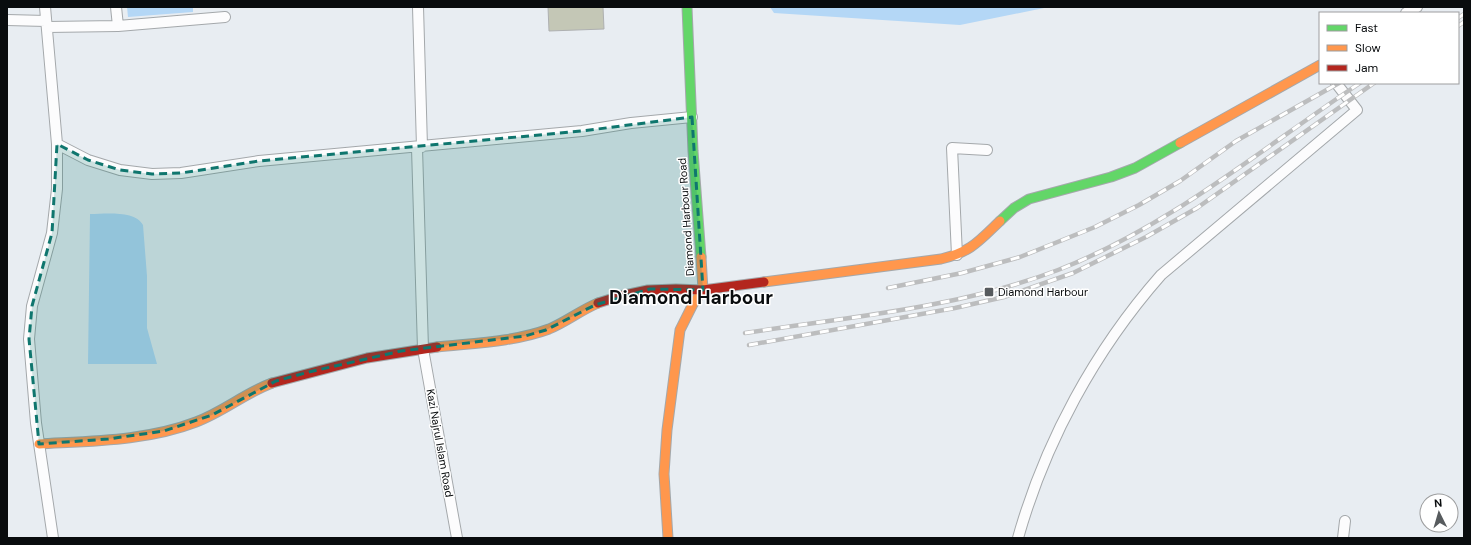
<svg xmlns="http://www.w3.org/2000/svg" width="1471" height="545" font-family="'DM Sans',sans-serif">
<style>
.water{fill:#b4d7f6}
.building{fill:#c4c7b6;stroke:#aeb0b1}
.lines{fill:none;stroke-linecap:round;stroke-linejoin:round}
.street-casing{stroke:#a4a8ab;stroke-width:12}
.fast-casing{stroke:#a4a8ab;stroke-width:11}
.slow-casing{stroke:#a4a8ab;stroke-width:11}
.jam-casing{stroke:#a4a8ab;stroke-width:11}
.street{stroke:#fcfcfd;stroke-width:10}
.fast{stroke:#63d668;stroke-width:9}
.slow{stroke:#ff974d;stroke-width:9}
.jam{stroke:#b3261e;stroke-width:9}
.rail-casing{stroke:#bcbdbe;stroke-width:4.5}
.rail{stroke:#fff;stroke-width:3;stroke-dasharray:9;stroke-linecap:butt}
.marked{fill:#0f766e;fill-opacity:0.2;stroke:#0f766e;stroke-width:3;stroke-dasharray:8 5;stroke-linejoin:round}
.poi-dot{fill:#575b5e;stroke:#fff;stroke-width:1.5}
.labels{text-anchor:middle;stroke-width:3;stroke-linejoin:round;paint-order:stroke}
.street-label{font-size:11px;fill:#090c0e;stroke:#fff}
.poi-label{font-size:11px;fill:#090c0e;stroke:#fff;text-anchor:start}
.town-label{font-size:19px;font-weight:bold;fill:#090c0e;stroke:#fff}
</style>
<rect width="100%" height="100%" fill="#e8edf2"/>
<path class="water" d="M127 7H193V12L128 17Z
M770 7H1049L960 25 774 13Z
M90 214C105 214 135 210 143 225L147 276V328L157 364H88Z"/>
<path class="building" d="M548 7H603L604 29 549 31Z"/>
<g class="lines">
<defs>
<path id="street" d="M45 7 57 144V189L52 233 32 306 29 339 36 423 53 538
M116 7 118 26
M418 7 422 147
M1406 13 1417 7
M7 20 46 21
M47 27 118 26 225 17
M57 144 88 160 120 170 152 174 181 173 259 161 582 131 631 123 692 117
M417 148 423 349 457 538
M957 255 952 148 987 150
M1018 538C1045 442 1095 350 1161 275L1357 110 1336 83
M1343 538 1345 521"/>
<path id="fast" d="M687 7 693 151 701 257
M1000 221 1014 208 1029 199 1111 177 1135 168 1180 143"/>
<path id="slow" d="M1180 143 1320 65
M764 282 941 259C971 252 979 241 1000 221
M437 347C474 343 514 342 549 329 566 322 581 310 598 303
M39 444C91 441 147 441 196 422 223 412 245 393 272 383
M668 538 664 474 667 430 680 330 693 304 703 290 701 257"/>
<path id="jam" d="M598 303 620 296 648 290 676 289 703 290 764 282
M272 383 367 358 437 347"/>
</defs>
<use href="#street" class="street-casing"/>
<use href="#fast" class="fast-casing"/>
<use href="#slow" class="slow-casing"/>
<use href="#jam" class="jam-casing"/>
<use href="#street" class="street"/>
<use href="#fast" class="fast"/>
<use href="#slow" class="slow"/>
<use href="#jam" class="jam"/>
<defs>
<path id="rail" d="M1458 18 1464 14
M1458 26 1464 22
M888 288 962 273 1020 257 1095 227 1139 205 1180 181 1236 141 1339 83
M745 333C850 317 958 308 1058 270 1169 227 1261 149 1360 83
M749 345 955 308 1004 297 1073 273 1146 237 1197 208 1374 83"/>
</defs>
<use href="#rail" class="rail-casing"/>
<use href="#rail" class="rail"/>
</g>
<path class="marked" d="M692 117 703 290 650 289 595 305 546 330 525 336 401 351 309 372 276 381 212 415 164 431 108 439 39 444 29 339 32 306 52 233 57 144 88 160 120 170 152 174 181 173 259 161 582 131Z"/>
<rect class="poi-dot" x="984" y="287" width="10" height="10" rx="2"/>
<g class="labels">
<g class="street-label">
<text transform="translate(686 217) rotate(-94)" y="4">Diamond Harbour Road</text>
<text transform="translate(440 443) rotate(80)" y="4">Kazi Najrul Islam Road</text>
</g>
<g class="poi-label">
<text x="998" y="296">Diamond Harbour</text>
</g>
<g class="town-label">
<text x="691" y="304">Diamond Harbour</text>
</g>
</g>
<rect width="1471" height="545" fill="none" stroke="#090c0e" stroke-width="16"/>
<rect x="1319" y="12" width="140" height="72" fill="#ffffff" stroke="#9d9e9f"/>
<rect x="1327" y="25" width="20" height="6" fill="#63d668" stroke="#9d9e9f"/>
<text x="1355" y="32" font-size="12" fill="#090c0e">Fast</text>
<rect x="1327" y="45" width="20" height="6" fill="#ff974d" stroke="#9d9e9f"/>
<text x="1355" y="52" font-size="12" fill="#090c0e">Slow</text>
<rect x="1327" y="65" width="20" height="6" fill="#b3261e" stroke="#9d9e9f"/>
<text x="1355" y="72" font-size="12" fill="#090c0e">Jam</text>
<g transform="translate(1439 513) rotate(355)"><circle r="19" fill="#ffffff" stroke="#9d9e9f"/>
<path d="M0-3L7 15L0 10L-7 15Z" fill="#575b5e"/>
<text y="-6" font-size="11" font-weight="bold" text-anchor="middle" fill="#090c0e">N</text>
</g>
</svg>
